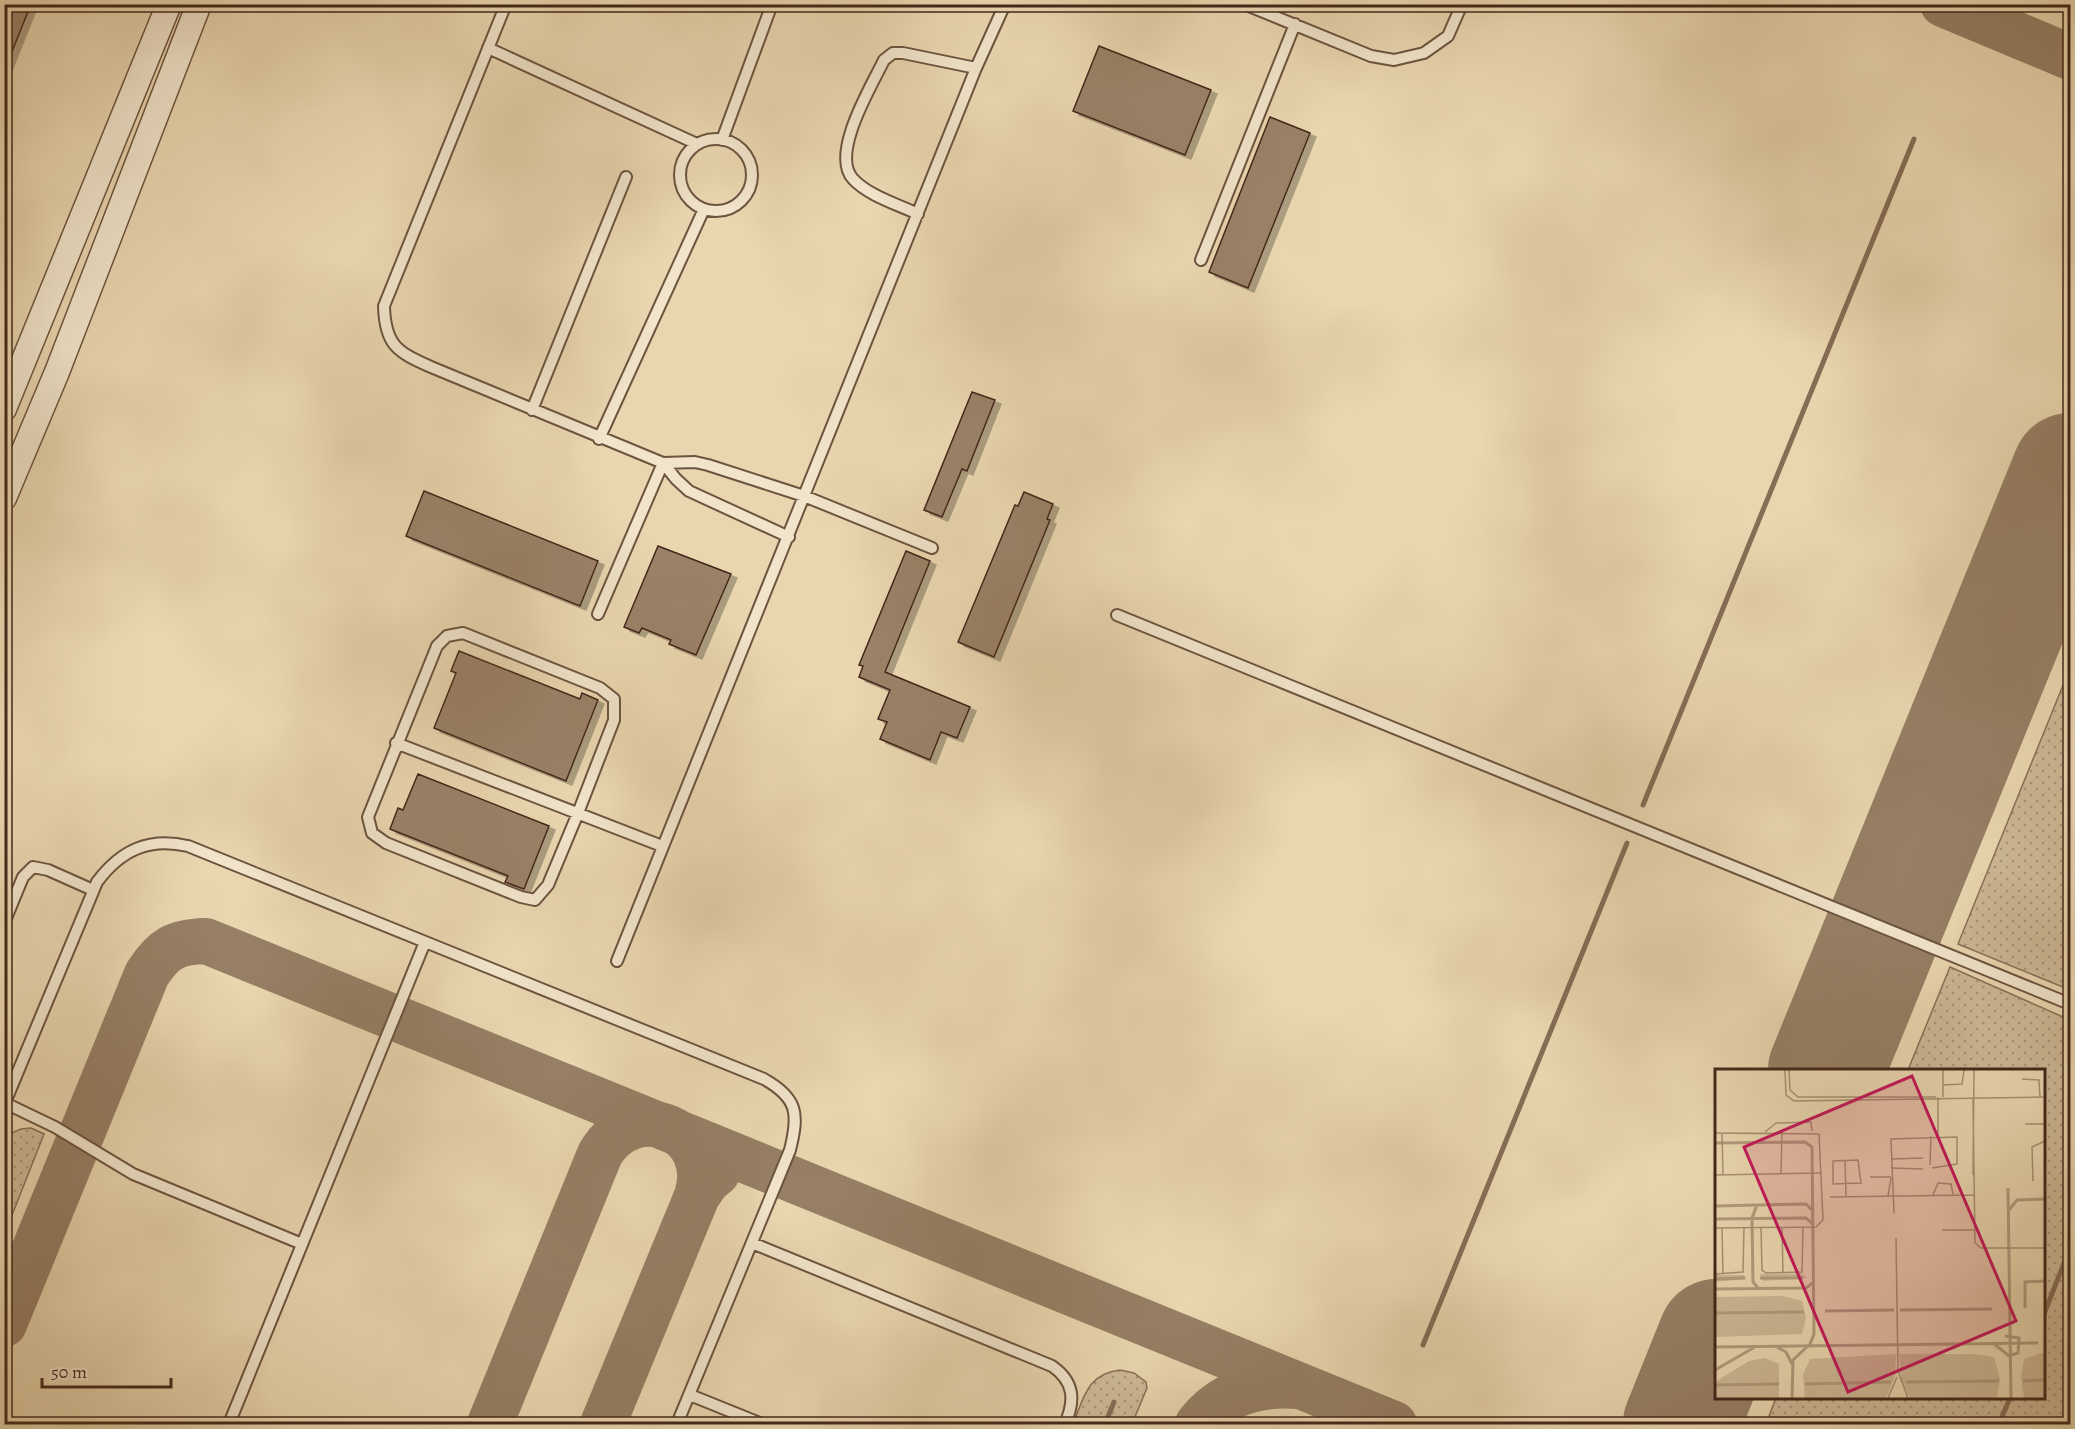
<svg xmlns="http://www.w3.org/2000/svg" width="2075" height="1429" font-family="Alegreya,serif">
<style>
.grass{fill:url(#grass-dots);stroke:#887058;stroke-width:1.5}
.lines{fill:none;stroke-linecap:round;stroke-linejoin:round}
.stream{stroke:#856d56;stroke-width:5}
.taxiway{stroke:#967f65;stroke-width:46}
.runway{stroke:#967f65;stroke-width:116}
.building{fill:#9a8268;stroke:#44281b;stroke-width:1.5;filter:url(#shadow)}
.service-casing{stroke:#6d5440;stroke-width:14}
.tertiary-casing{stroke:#6d5440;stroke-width:27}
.service{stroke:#f1e4cb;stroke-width:10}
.tertiary{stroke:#f1e4cb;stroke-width:24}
.inset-river{fill:none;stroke:#b19b7d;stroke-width:3}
.inset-road{fill:none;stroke:#a79074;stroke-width:1.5}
.view{fill:#c2185b;fill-opacity:0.15;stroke:#c2185b;stroke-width:3}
.inset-edge{fill:none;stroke:#44281b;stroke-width:3}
</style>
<defs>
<pattern id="grass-dots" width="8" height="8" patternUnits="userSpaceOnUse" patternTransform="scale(1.5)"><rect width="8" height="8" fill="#cdb896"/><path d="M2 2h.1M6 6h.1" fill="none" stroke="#a8967a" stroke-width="1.8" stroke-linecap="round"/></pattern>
<filter id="shadow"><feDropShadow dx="6" dy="4" stdDeviation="0" flood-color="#0004"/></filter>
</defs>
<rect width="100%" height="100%" fill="#e9d6af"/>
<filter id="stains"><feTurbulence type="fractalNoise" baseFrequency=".00333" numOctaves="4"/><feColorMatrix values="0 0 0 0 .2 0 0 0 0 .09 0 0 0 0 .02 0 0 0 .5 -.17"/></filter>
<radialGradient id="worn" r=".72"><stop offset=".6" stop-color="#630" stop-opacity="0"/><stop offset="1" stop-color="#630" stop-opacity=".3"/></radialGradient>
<path class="grass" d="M2070 668V990L1958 944Z
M1950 967 2070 1020V1424H1766L1776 1398H2044V1070H1908Z
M31 1128 44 1134 5 1233V1146L9 1134 21 1129Z
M1120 1370 1134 1373 1146 1382 1147 1388 1132 1424H1073C1084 1397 1087 1374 1120 1370Z"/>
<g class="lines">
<path class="stream" d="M1643 805 1914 139
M2044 1314 2070 1248
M1423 1345 1627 843
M1105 1424 1114 1402
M1999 1424 2010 1398"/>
<path class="taxiway" d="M1943 4 2070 57
M4 1324 147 974C164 948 175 942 206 941L1394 1424
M490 1424 600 1154C635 1095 717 1130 697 1196
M603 1424 697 1196 708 1180 717 1173
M1198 1424C1223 1392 1260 1383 1299 1386"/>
<path class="runway" d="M1826 1070 2070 471
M1681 1424 1716 1337"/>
</g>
<path class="building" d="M4 4H31L5 69H4Z
M1099 46 1211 90 1185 155 1073 111Z
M1270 117 1310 133 1248 288 1209 272Z
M972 392 995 400 967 471 962 469 942 517 924 510Z
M424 491 598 561 580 606 406 536Z
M1024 492 1053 504 1047 519 1050 520 994 657 958 642 1015 505 1018 506Z
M658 546 731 574 696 655 669 644 671 640 642 628 639 633 624 627Z
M906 551 930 561 885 672 970 707 957 738 941 732 930 760 880 739 887 722 878 719 890 690 859 677 863 666 859 665Z
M459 651 580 699 582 693 598 700 566 781 434 728 456 673 451 671Z
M418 774 549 826 524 889 505 882 508 876 390 829 398 808 403 810Z"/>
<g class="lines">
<defs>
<path id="service" d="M506 4 384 306C385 345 397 352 431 367L663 463 695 462 708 465 804 496 932 548
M1244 4 1371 56 1394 60 1424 53 1448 36 1462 4
M488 48 697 144
M680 175a36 36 0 1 1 72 0a36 36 0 1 1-72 0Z
M722 140 772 4
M918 214C897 204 869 196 853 179 830 154 871 87 884 60L893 53H903L976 68
M1201 260 1295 24
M532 410 626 177
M599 439 704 209
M663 463 676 479 689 491 789 537
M598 614 663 463
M1117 615 2070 1004
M463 633 600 688 614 699V720L578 813 548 885 535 900 521 897 386 843 372 833 368 817 437 646 447 636Z
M396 743 662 846
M4 923 23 877 33 867 48 870 93 890
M617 961 976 68 1005 4
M5 1103 55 1127 133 1174 302 1244
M4 1105 97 882C121 850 149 837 188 846L764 1079C798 1098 799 1114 790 1150L677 1424
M752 1243 1052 1366C1075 1382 1075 1401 1065 1424
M690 1395 762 1424
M229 1424 425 942"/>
<path id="tertiary" d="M4 409 169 4
M4 498 57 372 199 4"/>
</defs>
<use href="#service" class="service-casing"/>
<use href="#tertiary" class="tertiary-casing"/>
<use href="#service" class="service"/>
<use href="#tertiary" class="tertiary"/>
</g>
<g transform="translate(1715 1069)">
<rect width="330" height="330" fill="#e9d6af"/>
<path d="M45 205H87L92 209 48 212ZM0 206H29L31 210 0 213ZM68 227 87 232 91 249 87 265 0 268V228ZM330 283V329H309L306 308 309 290ZM181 285 180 308 171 329H90L88 306 95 290ZM184 285H259L279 288 285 310 282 329H195L186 310ZM50 289 64 295V329H0V313L34 292Z" fill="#cdb896"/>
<path class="inset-river" d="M0 74 90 73 97 78 99 265 95 275 78 291 77 329M293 119 296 329M42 136 37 149 38 213 43 219M0 137 91 135 98 142M294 141 302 131 330 130M0 150 91 149 98 155M45 209H88M0 210 30 209M0 220 91 219 99 213M310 239V213L330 212M185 241 277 240M110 242 179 241M0 244 89 243M278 274 294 287 303 284 304 269 290 267M60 277 71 283 77 295M0 278 323 274M0 301 40 278M308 312 330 311M191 313 284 312M90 315 176 313M0 316 64 315"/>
<path class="inset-road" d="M70 1 71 26 79 32 330 28M74 1 75 21 83 28H221M228 1V28M307 10 324 11 325 28M228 16 247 15 249 1M258 30 260 174 266 179H330M310 55H330M50 63 61 54 96 53 97 62M0 64 104 65 108 151 101 158 0 159M7 64 8 106M223 67V28M176 90 208 89M130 91 131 127M143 91 146 114 118 115V92ZM215 96 216 67M176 99 208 100M66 105 67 63M0 106 107 104M258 106 259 1M155 108H176M318 112 317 78 330 72M218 126 223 114 236 115 238 125M173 127 176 109M115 128 259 126M179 144 176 70 242 68V95L217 99M46 158 47 201 51 204 87 203 88 158M67 158 68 204M7 159 8 205M227 161H259M181 169 183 302 193 329M0 205 28 203 29 158M173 329 182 308"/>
<path class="view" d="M197 7 301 252 133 323 29 78Z"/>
<rect width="330" height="330" class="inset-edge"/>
</g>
<rect width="2075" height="1429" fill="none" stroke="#e9d6af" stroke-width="24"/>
<rect x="6" y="6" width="2063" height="1417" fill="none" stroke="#44281b" stroke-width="3"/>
<rect x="12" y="12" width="2051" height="1405" fill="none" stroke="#44281b" stroke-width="1.5"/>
<path d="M42 1378v9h129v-9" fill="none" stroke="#44281b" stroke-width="3"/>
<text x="51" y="1378" font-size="18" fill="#44281b" stroke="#f1e4cb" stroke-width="4.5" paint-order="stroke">50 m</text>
<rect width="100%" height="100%" filter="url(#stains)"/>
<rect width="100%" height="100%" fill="url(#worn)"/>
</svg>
